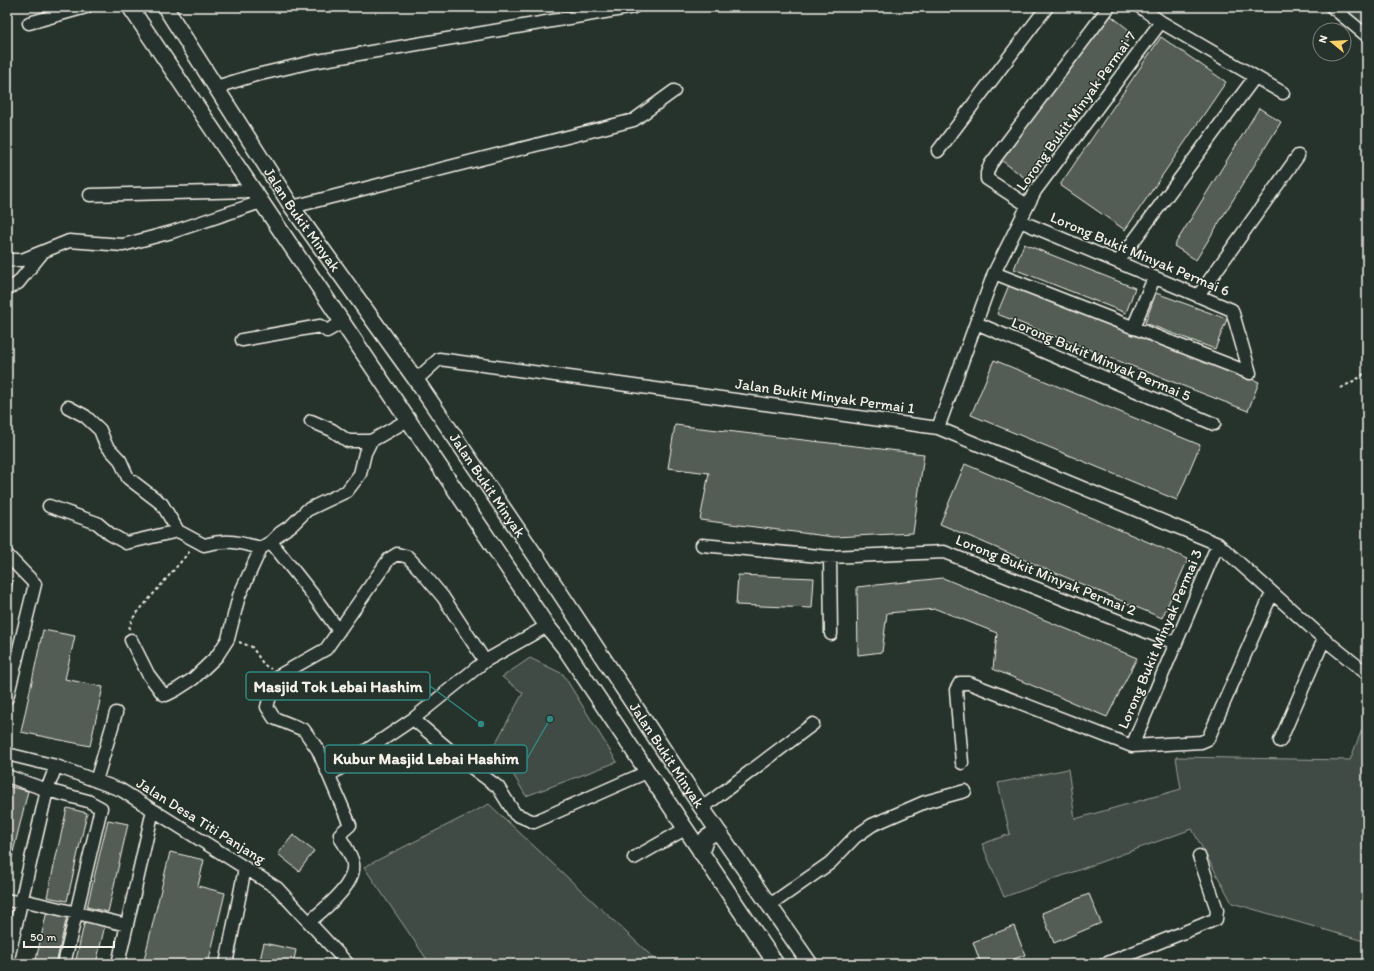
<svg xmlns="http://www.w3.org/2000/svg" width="1374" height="971" font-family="Itim,sans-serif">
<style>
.built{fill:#333f39}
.green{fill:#414b45;stroke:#9a9e96}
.building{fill:#525c55;stroke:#f4f1e8}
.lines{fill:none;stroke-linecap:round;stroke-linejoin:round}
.minor-casing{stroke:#f4f1e8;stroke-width:15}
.major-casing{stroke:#f4f1e8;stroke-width:18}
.path{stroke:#f4f1e8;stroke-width:2;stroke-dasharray:3 3;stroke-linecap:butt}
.minor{stroke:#26332d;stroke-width:12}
.major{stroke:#26332d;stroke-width:15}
.labels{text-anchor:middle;stroke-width:3;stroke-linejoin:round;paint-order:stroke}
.street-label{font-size:15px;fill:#f4f1e8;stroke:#26332d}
.leader{fill:none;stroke:#318880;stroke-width:1.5}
.callout-dot{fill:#318880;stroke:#26332d;stroke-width:1.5}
.callout{fill:#26332d;stroke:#318880;stroke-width:1.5}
.callout-label{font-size:16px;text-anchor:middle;font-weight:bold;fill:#f4f1e8}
</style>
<rect width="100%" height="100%" fill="#26332d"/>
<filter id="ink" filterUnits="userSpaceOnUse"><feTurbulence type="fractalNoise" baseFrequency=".025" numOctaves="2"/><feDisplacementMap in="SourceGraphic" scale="8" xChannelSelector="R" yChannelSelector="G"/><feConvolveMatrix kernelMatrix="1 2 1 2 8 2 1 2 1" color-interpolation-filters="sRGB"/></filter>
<g filter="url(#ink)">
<path class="built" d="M1338 7H1367V29Z"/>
<path class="green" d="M530 658 563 674 617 762 526 796 495 744 523 693 502 677Z
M1367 717V942L1232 903 1192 829 1004 897 982 844 1010 834 998 783 1068 769 1075 819 1181 789 1176 757 1350 760Z
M489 804 660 964H430L364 867Z"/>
<path class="building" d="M1110 15 1133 33 1025 178 1001 160Z
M1161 37 1226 82 1125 230 1060 185Z
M1259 108 1281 122 1196 260 1174 246Z
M1024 244 1135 288 1126 313 1014 269Z
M1009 285 1259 382 1248 411 997 314Z
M1156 293 1227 319 1215 349 1145 323Z
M994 360 1200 445 1177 500 971 415Z
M675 425 924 454 913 533 834 537 700 520 709 473 668 468Z
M965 464 1188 559 1162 618 940 524Z
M738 575 814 578 812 608 736 605Z
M943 578 1137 658 1107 717 993 669 997 633 936 609 887 613 882 652 858 655 857 587Z
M7 580 13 581 7 606Z
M43 630 75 636 65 679 103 687 90 746 21 732Z
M7 786 28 791 7 877Z
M67 808 87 813 67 901 47 897Z
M108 820 128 824 108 912 87 907Z
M293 835 314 851 299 871 278 854Z
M170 852 204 860 198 886 225 893 208 964H143Z
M1089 894 1101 923 1054 943 1042 913Z
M47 911 67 916 56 964H35Z
M85 920 105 925 96 964H75Z
M1014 926 1025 955 1001 964H981L973 942Z
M264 943 296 950 293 964H259Z"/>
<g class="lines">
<defs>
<path id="minor" d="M1140 7 1161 22 1283 93
M1332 7 1367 36
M29 23 86 7
M216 87 252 76 312 62 634 7
M938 151 1047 7
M90 195 254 191
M1027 205 987 179V173L990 165 1109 7
M292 207 634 120 674 91
M1020 221 1232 310 1250 373
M7 260H22L69 241 123 245 172 232 261 202
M1118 262 1255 77
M994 273 1250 373
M7 289 18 283 43 252
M1198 296 1298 156
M976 323 1214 424
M1133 328 1154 278
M242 340 320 326 327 331 343 322
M416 380 439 359 938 428 1218 544 1324 639 1366 673
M68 407 85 416 100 430 106 445 120 460 128 478 162 504 178 531 204 545C228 539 237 542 261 548L271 542 280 533 292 525 307 510 347 491 360 474 365 453 371 441
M311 421 332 430 348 441H371L408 420
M938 428 994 273 1035 191 1161 22
M49 506 97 523 110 534 126 543 178 531
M271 542 313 595 339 631
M702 545 830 557 944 552 1175 643
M7 555 35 584 7 698
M830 557 831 634
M131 640 148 674 163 694 166 695 176 690 193 679 217 656 228 639 239 596 261 548
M413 719 459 758 498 787 515 814 534 822 647 772
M1280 741 1324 639
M1132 746 1218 544
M7 754 56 766 121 790 277 888 348 964
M962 763 956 690 960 683H969L1132 746 1201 742 1208 739 1272 593
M330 775 413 719 485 661 547 626
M7 776 47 790 88 801 101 808 64 964
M96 781 116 713
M702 808 813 724
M634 858 685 829
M7 900 21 903
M22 900 127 925
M770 905 830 863 855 837 872 825 925 802 965 791
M309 922C323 910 356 885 353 864 352 856 345 846 341 839L340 834 350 825 318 750 304 730 274 718 267 707 272 690 280 675 326 649 389 559 397 554 408 557 421 571 443 597 485 661
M7 963 47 790 56 766
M118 964 153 810
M226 964 245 868
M1105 964 1202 925 1216 919 1217 910 1199 856"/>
<g id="major">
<path d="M130 7 547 626 564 647 776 964"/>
<path id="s1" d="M165 7 292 207 416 380 537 558 702 808 810 964"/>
<path d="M701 853 706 838 714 833 721 835"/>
</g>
</defs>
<use href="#minor" class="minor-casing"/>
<use href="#major" class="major-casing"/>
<path class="path" d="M1341 388 1362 376 1367 367
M129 629 132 619 190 551
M239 642 252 647 264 665 271 669"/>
<use href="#minor" class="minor"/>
<use href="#major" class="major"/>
</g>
</g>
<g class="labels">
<g class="street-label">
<text transform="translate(1076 111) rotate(-54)" y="5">Lorong Bukit Minyak Permai 7</text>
<text dy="5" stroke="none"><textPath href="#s1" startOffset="253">Jalan Bukit Minyak</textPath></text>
<text transform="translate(1140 254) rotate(23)" y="5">Lorong Bukit Minyak Permai 6</text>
<text transform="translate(1101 359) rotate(23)" y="5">Lorong Bukit Minyak Permai 5</text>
<text transform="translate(825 396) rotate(8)" y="5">Jalan Bukit Minyak Permai 1</text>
<text dy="5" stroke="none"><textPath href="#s1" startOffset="577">Jalan Bukit Minyak</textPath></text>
<text transform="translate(1046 575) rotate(22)" y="5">Lorong Bukit Minyak Permai 2</text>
<text transform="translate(1160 639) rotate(-67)" y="5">Lorong Bukit Minyak Permai 3</text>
<text dy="5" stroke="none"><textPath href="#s1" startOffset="901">Jalan Bukit Minyak</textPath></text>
<text transform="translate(201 821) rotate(32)" y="5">Jalan Desa Titi Panjang</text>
</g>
</g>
<path class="leader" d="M481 724L430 686M550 719L527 759"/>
<g class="callout-dot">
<circle cx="481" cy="724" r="4"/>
<circle cx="550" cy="719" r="4"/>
</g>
<g class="callout">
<rect x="246" y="672" width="184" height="28" rx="4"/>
<rect x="325" y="745" width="202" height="28" rx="4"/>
</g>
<g class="callout-label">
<text x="338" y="692">Masjid Tok Lebai Hashim</text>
<text x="426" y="764">Kubur Masjid Lebai Hashim</text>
</g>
<rect width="1374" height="971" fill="none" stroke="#26332d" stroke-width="24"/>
<rect x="12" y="12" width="1350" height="947" fill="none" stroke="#f4f1e8" stroke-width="1.5" filter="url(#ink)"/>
<g transform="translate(1332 42) rotate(288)"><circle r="19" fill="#26332d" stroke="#787f78"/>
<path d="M0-3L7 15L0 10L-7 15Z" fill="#ffd166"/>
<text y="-6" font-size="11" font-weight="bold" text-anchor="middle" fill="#f4f1e8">N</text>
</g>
<path d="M24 941v6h90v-6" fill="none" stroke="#f4f1e8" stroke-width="2"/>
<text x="30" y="941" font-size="12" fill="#f4f1e8" stroke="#26332d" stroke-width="3" paint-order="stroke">50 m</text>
</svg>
